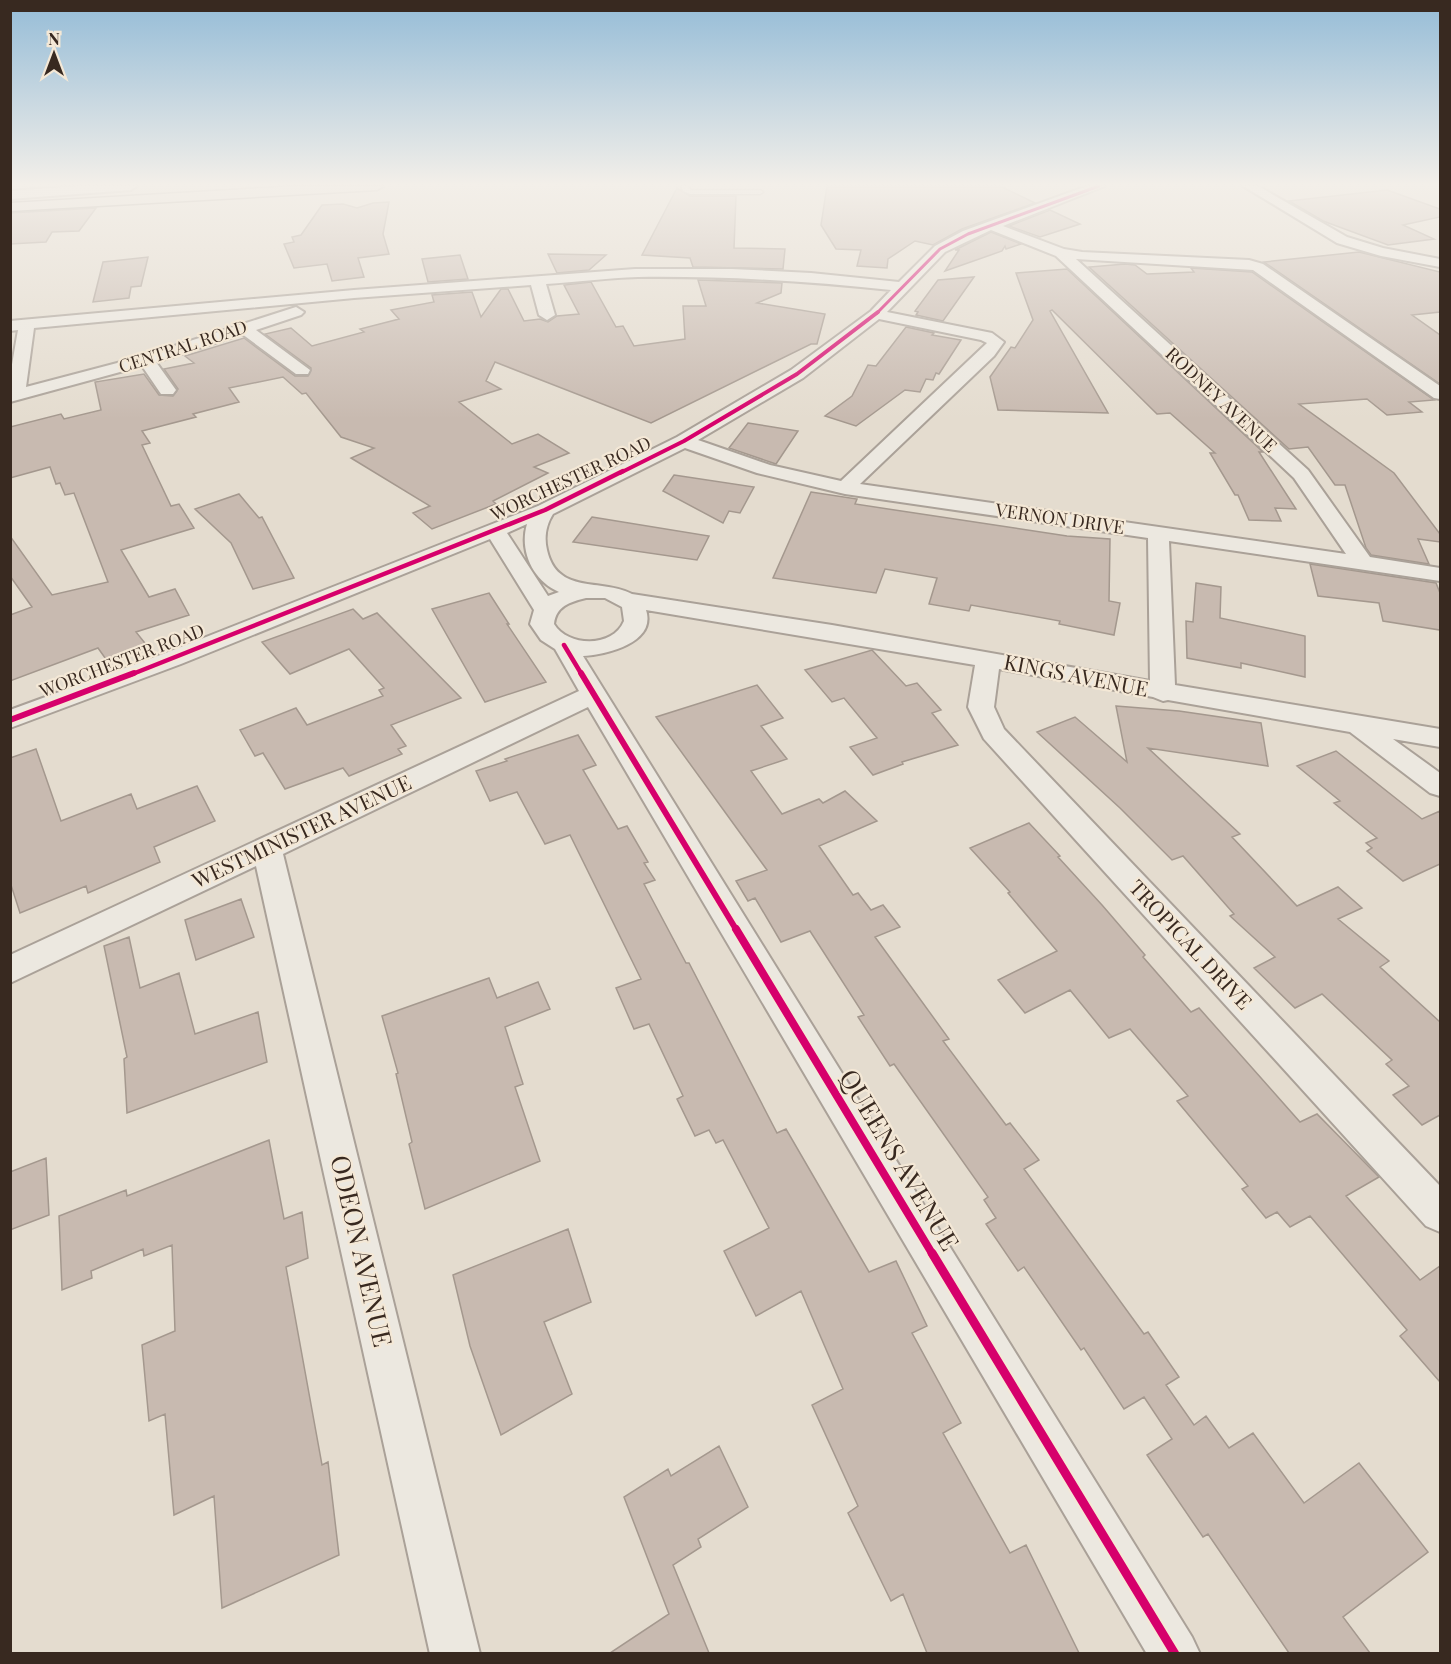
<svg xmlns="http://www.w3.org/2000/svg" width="1451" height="1664" font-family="'Playfair Display',serif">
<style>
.building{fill:#c8bab0;stroke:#a4988e;stroke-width:1.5}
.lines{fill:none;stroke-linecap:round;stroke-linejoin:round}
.service-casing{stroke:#aaa198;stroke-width:3}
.minor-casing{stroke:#aaa198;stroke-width:4}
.primary-casing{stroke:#8f877e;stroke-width:3}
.service{fill:#ece8e0;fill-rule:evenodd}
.minor{fill:#ece8e0;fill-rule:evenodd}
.primary{fill:#e4ddd2;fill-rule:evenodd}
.cycleway-far5-casing{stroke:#f4e8d6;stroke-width:4.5}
.cycleway-far4-casing{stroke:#f4e8d6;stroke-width:6}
.cycleway-far3-casing{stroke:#f4e8d6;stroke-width:8}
.cycleway-far2-casing{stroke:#f4e8d6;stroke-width:10}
.cycleway-far1-casing{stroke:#f4e8d6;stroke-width:11}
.cycleway-casing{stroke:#f4e8d6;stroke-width:13}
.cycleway-far5{stroke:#d6006c;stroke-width:3}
.cycleway-far4{stroke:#d6006c;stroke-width:4}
.cycleway-far3{stroke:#d6006c;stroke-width:4.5}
.cycleway-far2{stroke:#d6006c;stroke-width:6}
.cycleway-far1{stroke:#d6006c;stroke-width:8}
.cycleway{stroke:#d6006c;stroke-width:9}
.labels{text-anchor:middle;stroke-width:4.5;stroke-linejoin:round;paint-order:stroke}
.far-street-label{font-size:18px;fill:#382920;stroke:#f4e8d6}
.street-label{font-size:21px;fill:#382920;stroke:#f4e8d6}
.near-street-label{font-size:26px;fill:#382920;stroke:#f4e8d6}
</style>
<rect width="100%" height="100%" fill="#e4dccf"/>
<path class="building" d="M827 186H1000L1035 203 962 229 933 245 915 241 888 259 887 268 857 266 861 250 836 249 821 225Z
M677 188 690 196H736L734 248 785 249 783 269 693 267 690 258 642 255Z
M1387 190 1440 209V217L1403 225 1434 239 1388 245 1323 221 1289 201Z
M389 202 383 234 389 254 358 258 364 277 332 281 327 264 294 268 284 244 294 242 292 237 301 235 322 205 343 204 357 208 373 203Z
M96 208 79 231 52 232 46 242 10 244V213Z
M1050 210 1080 224 1040 237 1009 226Z
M991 232 1021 244 1006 249 1005 246 1002 251 945 271 959 250H955Z
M1359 252 1440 272V312L1412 315 1440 335V384L1264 262Z
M548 254 606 255 589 270 557 273Z
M460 255 468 279 428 282 422 259Z
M148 257 141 286 131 287 129 298 93 302 103 262Z
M1125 264 1135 265 1147 274 1194 272 1191 268 1252 272 1434 400 1409 402 1422 412 1387 415 1367 399 1299 404 1394 473 1440 534V542L1418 539 1429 564 1371 555 1366 548 1345 485H1335L1308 447 1289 449 1089 267Z
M1067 269 1263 452H1259L1296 509 1275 508 1281 521 1249 520 1238 495H1235L1210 453H1215L1170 413 1157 414 1052 310 1050 311 1108 413 998 410 990 377 1011 347 1015 348 1033 320 1016 273Z
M974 277 943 321 916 315 918 312 915 311 938 280Z
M698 280 782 283 781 293 757 303 825 314 817 344H811L651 423 495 362 486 381 501 389 459 402 512 444 538 434 569 453 534 467 548 473 493 501 496 504 432 529 413 513 430 506 351 458 374 448 341 437 306 393 302 394 283 377 229 388 239 402 193 414 196 417 142 431 150 443 142 445 171 506 179 504 194 528 121 550 149 597 175 589 189 615 136 632 148 647 108 662 98 648 10 681V615L32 607 10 576V536L52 595 108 582 74 493 65 495 60 483 56 484 50 467 10 478V427L61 414 64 419 101 410 95 382 144 374 159 395 173 396 178 389 164 369 194 363 185 356 244 338 295 376H308L311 368 265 334 291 328 312 346 364 332 360 329 399 319 391 310 434 302 432 295 472 292 481 317 501 289H508L524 321 540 319 548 322 557 316 579 314 564 285 591 282 616 327 623 326 634 346 685 339 683 306H706Z
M906 327 934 333 932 335 961 340 939 374 936 373 933 380 926 379 920 392 905 390 856 426 825 416 852 396 868 365 876 366Z
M748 423 798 431 776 464 729 448Z
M674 475 754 487 740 513 729 511 723 523 663 491Z
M811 492 857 499 855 504 1067 536 1110 539 1109 601 1120 603 1114 635 1059 624 1060 621 971 605 969 611 929 604 937 578 885 569 876 593 773 578Z
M239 494 259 518 262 517 294 578 253 589 231 543 195 509Z
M592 517 709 536 697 560 573 542Z
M1310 564 1436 583 1440 593V630L1383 621 1379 603 1318 596Z
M1196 583 1221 587 1220 618 1305 636V677L1241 663V668L1187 658 1186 621 1193 622Z
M489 593 509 624H507L546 682 485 702 432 609Z
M353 609 363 619 377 613 461 698 391 725 406 746 398 749 402 754 349 776 343 768 285 789 263 753 255 756 240 730 296 708 307 725 383 696 379 690 384 688 349 649 290 674 262 642Z
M872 650 906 686 917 683 941 710 932 713 958 745 902 762 903 764 873 775 850 747 877 738 844 698 832 702 805 670Z
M757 685 783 718 761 726 787 759 751 771 782 814 819 799 823 803 845 791 877 821 819 846 853 895 858 893 871 910 883 905 900 927 875 937 949 1039 943 1041 1006 1125 1010 1123 1039 1160 1024 1169 1144 1334 1148 1332 1179 1377 1166 1385 1194 1425 1206 1416 1229 1448 1253 1433 1304 1503 1359 1463 1428 1552 1343 1617 1370 1653H1289L1208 1534 1203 1537 1147 1455 1172 1439 1144 1397 1124 1409 1084 1348 1081 1350 1024 1267 1018 1271 986 1224 996 1218 984 1200 988 1197 894 1064 890 1066 858 1017 864 1015 810 931 781 942 755 898 748 901 736 881 767 870 656 717Z
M1116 706 1179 711 1261 723 1268 766 1148 748 1240 834 1232 837 1297 906 1338 887 1362 908 1338 919 1389 961 1380 967 1440 1022V1115L1422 1125 1393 1095 1409 1086 1386 1064 1392 1060 1322 994 1295 1008 1254 968 1275 957 1230 916 1234 914 1183 856 1172 860 1120 808 1037 732 1075 717 1127 762Z
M578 735 596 765 583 770 618 829 627 826 648 862 644 863 655 880 644 884 686 963H689L777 1133 786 1129 869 1272 896 1261 927 1326 912 1333 961 1423 943 1433 1010 1553 1026 1545 1079 1653H927L903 1594 891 1601 848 1513 858 1506 812 1405 843 1389 801 1291 756 1316 724 1251 769 1228 723 1140 716 1143 709 1130 695 1136 677 1099 683 1096 649 1024 634 1029 616 988 641 979 570 835 545 844 517 792 490 801 476 771 507 761 505 759Z
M36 749 61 821 131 794 137 809 197 786 215 821 154 847 160 862 88 893 86 886 20 913 10 882V758Z
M1336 751 1422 819 1440 811V864L1403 881 1367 851 1372 848 1366 843 1377 838 1334 803 1340 801 1297 766Z
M1029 823 1060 856 1058 857 1102 905 1145 955 1143 957 1191 1012 1199 1008 1300 1122 1317 1114 1379 1177 1346 1196 1420 1280 1440 1266V1382L1400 1336 1407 1330 1310 1216 1290 1227 1277 1212 1266 1218 1242 1189 1248 1186 1177 1101 1188 1096 1130 1029 1109 1038 1070 990 1025 1013 998 980 1057 951 1008 893 1010 892 970 848Z
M241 899 254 937 196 960 185 920Z
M129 937 140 988 179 973 195 1034 258 1012 267 1062 127 1113 124 1059 127 1057 104 946Z
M489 978 497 998 538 982 550 1009 505 1027 523 1084 515 1087 540 1161 425 1209 409 1144 412 1142 396 1074 398 1073 382 1016Z
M269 1140 284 1219 302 1212 308 1258 286 1267 322 1465 328 1462 339 1555 222 1608 214 1496 174 1515 165 1414 149 1421 142 1345 175 1331 172 1245 144 1256 143 1249 91 1271 92 1278 62 1290 59 1216 126 1190 127 1196Z
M46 1158 49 1215 10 1230V1172Z
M568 1229 591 1302 544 1322 572 1394 501 1435 470 1346 453 1275Z
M719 1446 748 1507 698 1539 701 1547 673 1565 709 1653H610L669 1614 624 1497 668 1469 671 1476Z"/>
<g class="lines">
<defs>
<path id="service" d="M681 186H687L691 190H760L763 192 760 194H690L683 191Z"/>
<path id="minor" d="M77 186H137L131 190 10 199V191Z
M1087 186H1105L1003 226 1064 249 1082 252 1249 260 1263 264 1440 386V399L1434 398 1253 270 1076 259 1308 470 1370 557 1440 568V581L1169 541 1175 685 1440 729V747L1393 739 1440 773V796L1430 793 1350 732 1168 700 1163 701 1153 697 999 669 994 707 1004 729 1440 1186V1232L1426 1226 984 739 968 707 975 665 646 610C657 643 605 655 583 656L1192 1637 1200 1654H1147L588 707 283 854 480 1654H430L256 866 10 983V955L579 691 555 649 541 640 530 624 534 610 490 539 181 664 10 728V710L163 654 538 506 677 437 791 370 871 311 891 290C806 281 723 276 638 277 607 278 576 282 546 284L555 315 547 320 539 315 531 285 354 298 34 328 26 387 140 357 296 307 304 312 301 315 256 330 310 370 308 374H296L242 334 156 362 176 390 173 394H161L142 366 10 402V376L18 330 10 331V321L354 290 635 269H732L811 273 899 282 935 246 963 231ZM991 230 1056 256 1294 478 1346 554 860 484 994 356 1004 342 992 333 887 312 945 252ZM879 319 981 340 987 343 841 481 770 465 698 440 803 378ZM685 448 757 473 845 494 1148 538 1150 681 832 625 632 594C601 578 557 595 547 550 544 538 546 525 553 514ZM527 524C519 551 533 581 559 592L548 596 507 533ZM586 598H605L622 607 624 621C613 648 568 647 554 624 556 606 570 602 586 598Z
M1243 186H1258L1347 237 1383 248 1440 259V267L1381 256 1337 243Z"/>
<path id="primary" d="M297 186H384L377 190 10 211V203Z"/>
</defs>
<use href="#service" class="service-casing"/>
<use href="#minor" class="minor-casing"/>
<use href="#primary" class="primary-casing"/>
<use href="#service" class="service"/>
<use href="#minor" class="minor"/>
<use href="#primary" class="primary"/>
<defs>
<path id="cycleway-far5" d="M877 313 940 249 968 234 1099 186"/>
<path id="cycleway-far4" d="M620 473 684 441 797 374 878 312"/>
<path id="cycleway-far3" d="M564 645 582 675
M130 675 545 510 623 471"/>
<path id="cycleway-far2" d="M581 673 737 931
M10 720 134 673"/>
<path id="cycleway-far1" d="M736 929 933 1255"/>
<path id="cycleway" d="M932 1253 1175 1654"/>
</defs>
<use href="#cycleway-far5" class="cycleway-far5-casing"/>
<use href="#cycleway-far4" class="cycleway-far4-casing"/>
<use href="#cycleway-far3" class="cycleway-far3-casing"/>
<use href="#cycleway-far2" class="cycleway-far2-casing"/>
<use href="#cycleway-far1" class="cycleway-far1-casing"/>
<use href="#cycleway" class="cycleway-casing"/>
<use href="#cycleway-far5" class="cycleway-far5"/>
<use href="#cycleway-far4" class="cycleway-far4"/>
<use href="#cycleway-far3" class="cycleway-far3"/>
<use href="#cycleway-far2" class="cycleway-far2"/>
<use href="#cycleway-far1" class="cycleway-far1"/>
<use href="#cycleway" class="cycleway"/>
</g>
<linearGradient id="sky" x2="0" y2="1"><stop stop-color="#95bcd7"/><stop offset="0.44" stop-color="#f3efe9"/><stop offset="1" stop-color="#f3efe9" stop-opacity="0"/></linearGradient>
<rect width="1451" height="419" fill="url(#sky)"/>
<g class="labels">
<g class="far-street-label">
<text transform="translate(183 347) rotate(-18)" y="6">CENTRAL ROAD</text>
<text transform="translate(1221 400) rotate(43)" y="6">RODNEY AVENUE</text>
<text transform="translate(571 479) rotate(-25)" y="6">WORCHESTER ROAD</text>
<text transform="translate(1060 519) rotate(8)" y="6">VERNON DRIVE</text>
<text transform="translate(122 661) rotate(-21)" y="6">WORCHESTER ROAD</text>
</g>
<g class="street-label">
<text transform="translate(1076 676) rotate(11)" y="7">KINGS AVENUE</text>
<text transform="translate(302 832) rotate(-25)" y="7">WESTMINISTER AVENUE</text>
<text transform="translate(1190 945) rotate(47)" y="7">TROPICAL DRIVE</text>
</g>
<g class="near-street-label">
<text transform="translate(899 1160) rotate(59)" y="9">QUEENS AVENUE</text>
<text transform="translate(361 1251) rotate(77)" y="9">ODEON AVENUE</text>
</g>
</g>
<rect width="1451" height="1664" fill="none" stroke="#382920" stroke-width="24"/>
<g transform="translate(54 54)" stroke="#f4e8d6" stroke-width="4.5" paint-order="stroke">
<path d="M0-4.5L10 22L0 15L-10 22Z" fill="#382920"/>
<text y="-9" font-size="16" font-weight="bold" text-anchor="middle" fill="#382920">N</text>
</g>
</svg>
